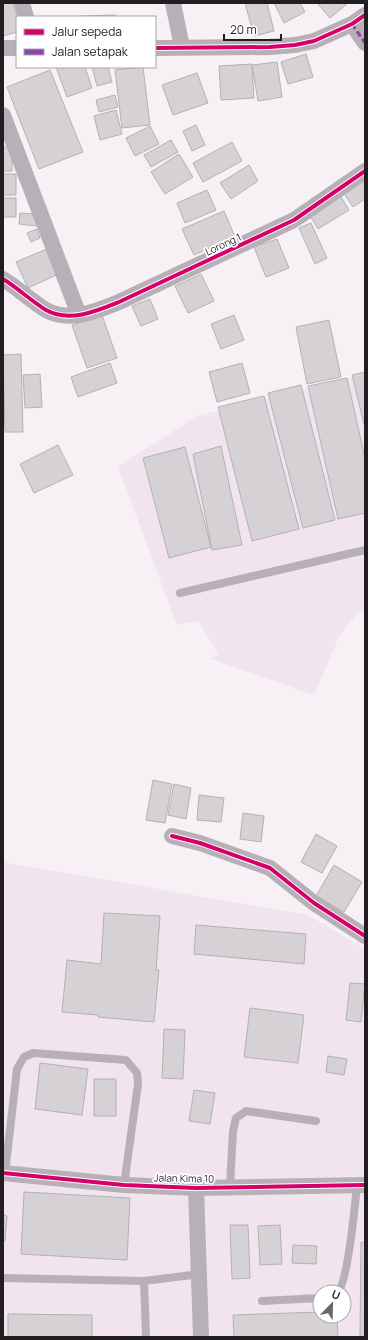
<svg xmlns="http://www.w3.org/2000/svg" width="368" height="1340" font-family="Manrope,sans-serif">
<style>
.built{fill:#f1e4ef;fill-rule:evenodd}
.building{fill:#d6d1d5;stroke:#b4b0b3}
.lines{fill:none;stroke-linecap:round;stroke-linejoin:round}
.service{stroke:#b8b0b7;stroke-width:8}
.minor{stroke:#b8b0b7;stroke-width:16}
.quiet{stroke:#8e44ad;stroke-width:3;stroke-dasharray:6 3;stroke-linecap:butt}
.cycleway-casing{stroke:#fff;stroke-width:6}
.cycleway{stroke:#d6006c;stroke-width:4}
.labels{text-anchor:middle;stroke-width:3.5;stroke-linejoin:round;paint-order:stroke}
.street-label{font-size:10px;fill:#221d21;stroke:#fff}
</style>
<rect width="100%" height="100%" fill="#f7f1f6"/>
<path class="built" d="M365 374V609L356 615 340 635 314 695 211 659 219 654 198 621 177 625 118 467 197 416Z
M3 862 308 915 365 949V1337H3ZM320 1292H344V1316H320Z"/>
<path class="building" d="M3 3H13L18 17 17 32 3 36Z
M245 3H267L274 31 254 36Z
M274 3H300L305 12 284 23Z
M317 3H348L330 18Z
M115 15 116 17H81V16Z
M306 54 313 77 288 84 281 62Z
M277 62 282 97 258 101 252 65Z
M252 64 254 98 221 100 219 66Z
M56 67H85L92 88 67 97Z
M92 67H108L112 82 97 86Z
M143 67 150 125 122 128 115 70Z
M50 70 83 152 39 169 7 87Z
M197 73 208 103 173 115 162 85Z
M115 95 118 107 99 112 96 100Z
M116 110 122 134 100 140 94 116Z
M196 125 205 145 192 151 183 131Z
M150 126 159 144 135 156 126 138Z
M171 140 178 152 151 167 144 155Z
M232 142 242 161 203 182 193 163Z
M3 147H12V171H3Z
M179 154 193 177 165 194 151 172Z
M249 165 258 181 231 199 220 183Z
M3 174H16V195H3Z
M365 178V199L353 207 343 192Z
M207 190 216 210 185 223 177 203Z
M340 195 349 210 318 229 309 214Z
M3 198H16V217H3Z
M224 211 235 237 194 255 182 229Z
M20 213 37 214V226L19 224Z
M311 223 327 258 315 264 299 228Z
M37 229 40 238 31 242 27 233Z
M277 239 289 268 266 277 254 247Z
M49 248 61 273 28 288 16 262Z
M201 274 214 301 188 313 175 286Z
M150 299 158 319 141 326 132 306Z
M102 315 117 358 87 368 72 325Z
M234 315 244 340 221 349 211 324Z
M329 320 341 377 307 384 296 327Z
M21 354 23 432H5L3 355Z
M110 363 117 383 78 397 71 377Z
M242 363 250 393 217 402 209 372Z
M365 372V428L352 375Z
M40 374 42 407 25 408 23 375Z
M347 378 365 458V513L338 519 308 386Z
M301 385 335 520 303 528 268 393Z
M264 396 299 529 252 541 218 407Z
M58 445 73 475 34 493 20 464Z
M221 446 242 545 212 550 193 454Z
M185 447 211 547 169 558 143 458Z
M153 780 172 784 165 823 146 820Z
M174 784 191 788 186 819 168 815Z
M199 795 224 798 221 822 197 820Z
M243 813 264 816 261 842 240 839Z
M316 834 337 846 322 873 301 862Z
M334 865 362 882 344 912 316 896Z
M104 913 160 916 156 970H159L154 1022 98 1017V1015L62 1012 67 960 101 964Z
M196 925 306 934 304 964 194 954Z
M350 983 365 984 361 1022 346 1020Z
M250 1008 304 1015 298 1063 244 1057Z
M164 1029 185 1030 183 1079 162 1078Z
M328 1056 347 1059 344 1075 326 1072Z
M40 1063 88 1069 82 1115 35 1109Z
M94 1079H116V1116H94Z
M194 1090 215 1093 210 1124 189 1121Z
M24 1192 130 1198 127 1260 21 1254Z
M3 1215 7 1216 5 1241 3 1240Z
M230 1225H248L250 1278 232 1279Z
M280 1225 282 1264 260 1265 258 1226Z
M361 1242 365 1243V1337H360Z
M293 1245 317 1246 316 1264 292 1263Z
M320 1312V1316H337L338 1337H234L233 1315Z
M8 1314 92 1315V1337H8Z"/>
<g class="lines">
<path class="service" d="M180 593 365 550
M5 1173 17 1069 24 1057 33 1053 126 1060 137 1073 138 1084 124 1185
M230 1186 233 1131 236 1118 246 1111 316 1121
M3 1278 144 1281
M338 1292C348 1281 355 1205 357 1185
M262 1301 320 1298
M146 1337 144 1281 200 1274"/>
<path class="minor" d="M22 3 26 17
M173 3 182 47
M352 24 365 43
M3 48H17
M155 48 270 47 295 45 314 41 352 24 365 15
M3 115 79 315
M3 279C18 288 31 301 46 310 69 323 97 311 119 302L294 220 365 171
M172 836 200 843 270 868 314 903 365 936
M3 1173 124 1185 196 1188 365 1185
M196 1188 201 1337"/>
<path class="quiet" d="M352 24 365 43"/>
<defs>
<path id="cycleway" d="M155 48 270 47 295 45 314 41 352 24 365 15
M3 279C18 288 31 301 46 310 69 323 97 311 119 302L294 220 365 171
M172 836 200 843 270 868 314 903 365 936
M3 1173 124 1185 196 1188 365 1185"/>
</defs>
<use href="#cycleway" class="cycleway-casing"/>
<use href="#cycleway" class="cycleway"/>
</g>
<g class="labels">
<g class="street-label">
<text transform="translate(223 244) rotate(-25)" y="4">Lorong 1</text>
<text transform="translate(184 1178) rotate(1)" y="4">Jalan Kima 10</text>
</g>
</g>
<rect width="368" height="1340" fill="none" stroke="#221d21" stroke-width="8"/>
<rect x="16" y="16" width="140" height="52" fill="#ffffff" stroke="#a7a5a6"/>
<rect x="24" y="29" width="20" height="6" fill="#d6006c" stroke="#a7a5a6"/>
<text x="52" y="36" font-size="12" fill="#221d21">Jalur sepeda</text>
<rect x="24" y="49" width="20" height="6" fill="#8e44ad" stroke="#a7a5a6"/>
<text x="52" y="56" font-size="12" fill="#221d21">Jalan setapak</text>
<g transform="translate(332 1304) rotate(23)"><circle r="19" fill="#ffffff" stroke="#a7a5a6"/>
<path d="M0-3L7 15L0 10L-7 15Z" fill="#6d676c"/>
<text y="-6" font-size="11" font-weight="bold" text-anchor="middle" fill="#221d21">U</text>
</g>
<path d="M224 34v6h57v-6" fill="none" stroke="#221d21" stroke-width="2"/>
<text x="230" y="34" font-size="12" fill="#221d21" stroke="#ffffff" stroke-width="3" paint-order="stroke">20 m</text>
</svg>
